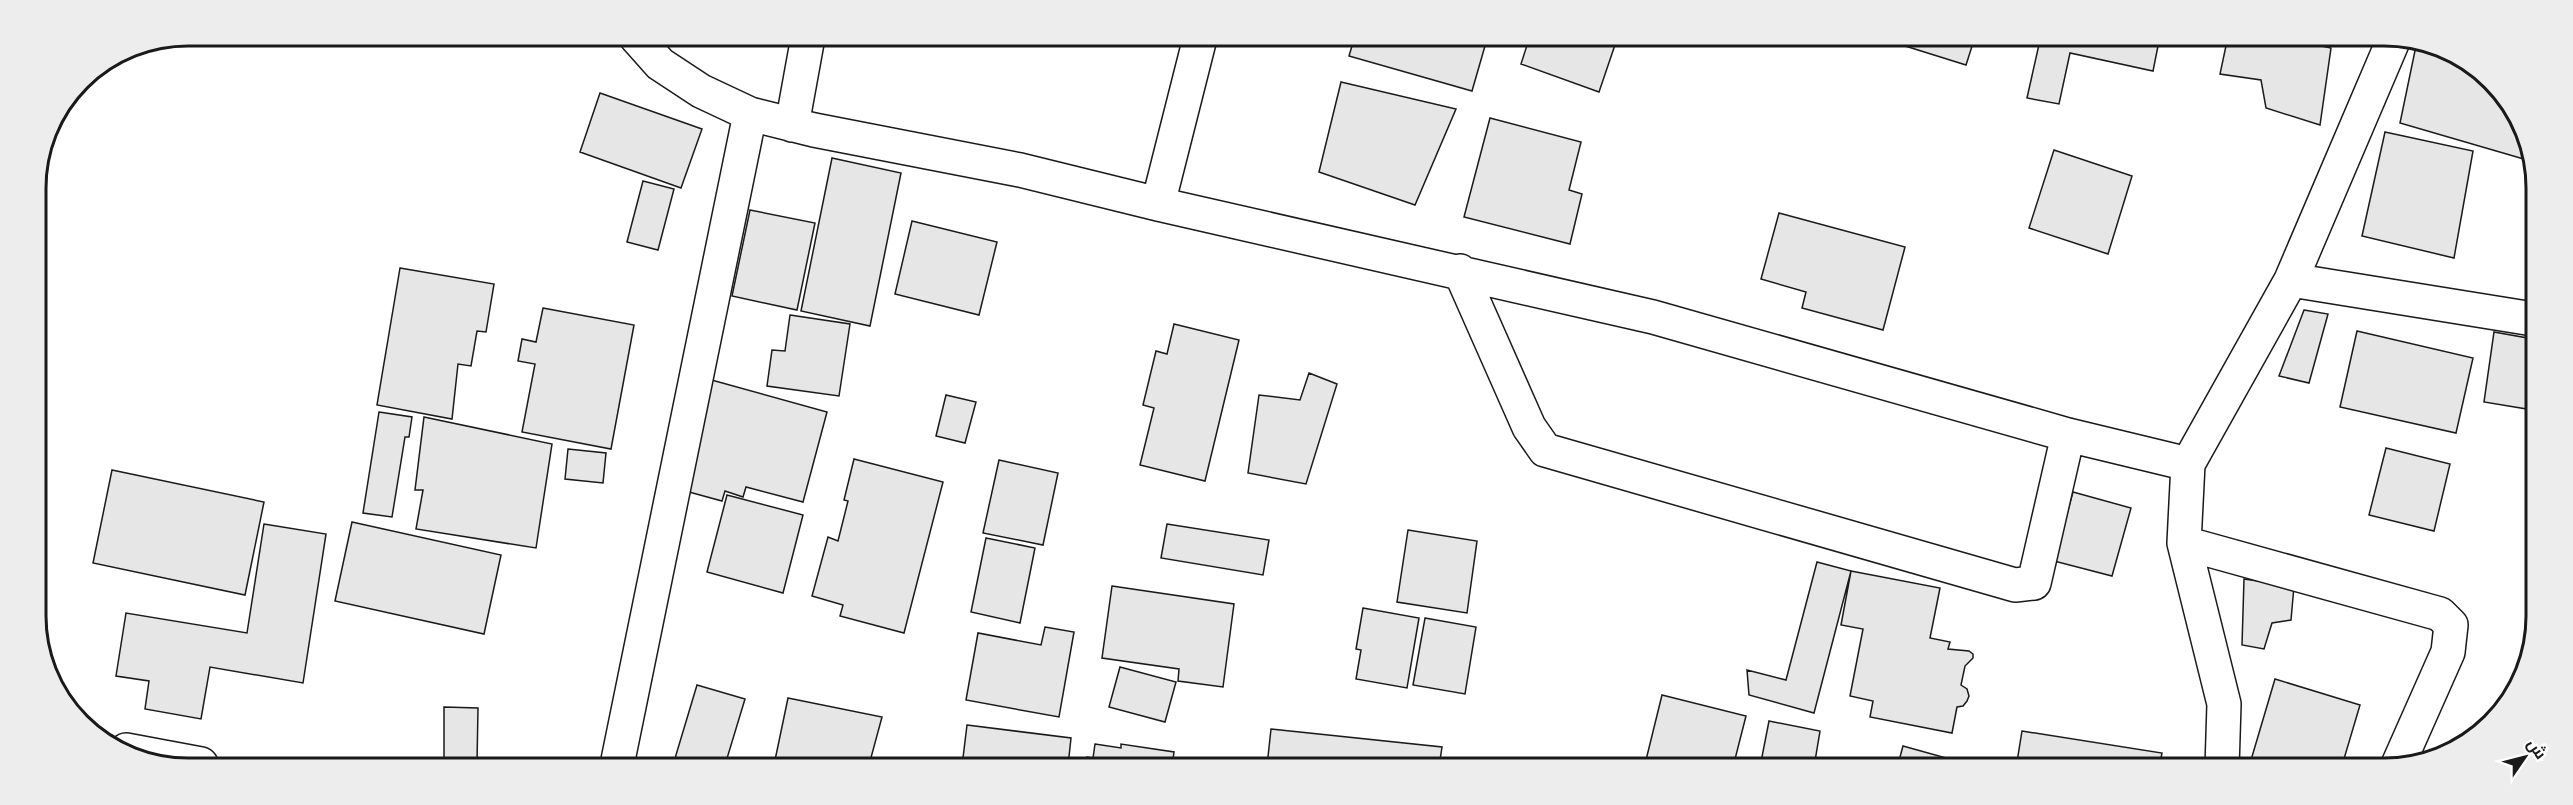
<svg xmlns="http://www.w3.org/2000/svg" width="2573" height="805" font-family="Raleway,Cairo,sans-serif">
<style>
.building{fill:#e6e6e6;stroke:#1a1a1a;stroke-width:1.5}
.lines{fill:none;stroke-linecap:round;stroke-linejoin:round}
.minor-casing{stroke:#1a1a1a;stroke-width:36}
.minor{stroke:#fff;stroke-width:33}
.rim{fill:none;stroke:#1a1a1a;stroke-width:3}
</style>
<rect width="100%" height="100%" fill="#fff"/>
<path class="building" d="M955 38H1026L1025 45Z
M1354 39H1487L1472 91 1349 56Z
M1529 39H1617L1599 92 1521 64Z
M1886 40H1974L1966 65Z
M2040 40 2159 41 2153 71 2070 53 2059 104 2027 98Z
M2227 41H2311L2312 44 2331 48 2320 125 2266 108 2261 80 2220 74Z
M2417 41H2423L2492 81 2534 162 2400 123Z
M1341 82 1456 109 1415 205 1319 172Z
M600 93 702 129 681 188 580 152Z
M1490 118 1581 142 1569 190 1582 194 1570 244 1464 217Z
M2385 132 2473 151 2454 258 2362 236Z
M2054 150 2132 176 2108 254 2029 228Z
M832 158 901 173 870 326 801 311Z
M643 181 674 189 658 250 627 242Z
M750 210 815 223 797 310 732 296Z
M1779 213 1905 247 1883 330 1802 308 1806 292 1761 279Z
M912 221 997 242 979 315 895 294Z
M400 268 494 284 486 332 477 331 471 366 458 364 452 419 377 405Z
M543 308 634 325 611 449 522 432 535 364 518 361 522 339 536 342Z
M2304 310 2328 314 2309 383 2279 376Z
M790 315 850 324 839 396 767 386 772 350 785 351Z
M1174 324 1239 340 1205 481 1140 465 1154 408 1143 405 1156 351 1167 354Z
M2357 331 2473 358 2456 433 2340 407Z
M2494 332 2533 339V410L2484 402Z
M1309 373 1337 384 1306 484 1248 473 1259 395 1300 400Z
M708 379 827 412 803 502 746 487 743 497 725 491 722 501 678 489Z
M946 395 976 402 965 443 936 436Z
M379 412 412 417 409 437H405L392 517 363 513Z
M424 417 552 444 536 548 416 529 423 490H415Z
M2386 448 2450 464 2434 531 2369 515Z
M568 449 606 453 603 483 565 479Z
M854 459 943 482 904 633 840 616 843 605 812 596 828 537 838 541 848 501 844 500Z
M999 460 1058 473 1043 545 983 533Z
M112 470 264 502 245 595 93 563Z
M2073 492 2131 508 2112 576 2054 561Z
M727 495 803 515 783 593 707 572Z
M352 522 501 555 484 634 335 601Z
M264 524 326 534 303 683 210 667 201 719 145 709 149 681 116 676 126 613 247 633Z
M1167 524 1269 540 1263 575 1161 558Z
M1408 530 1477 541 1467 613 1397 602Z
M986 538 1035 548 1020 623 971 612Z
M1817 562 1851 571 1814 713 1749 695 1747 670 1786 680Z
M1851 571 1940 588 1930 638 1950 642 1948 649 1969 651 1973 654V658L1965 666 1961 685 1967 689 1969 696 1967 701 1963 706 1957 707 1952 733 1870 717 1873 701 1850 696 1863 629 1841 625Z
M2244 579 2294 586 2291 620 2272 623 2264 649 2242 645Z
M1112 586 1234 604 1223 687 1178 681 1179 669 1102 658Z
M1363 608 1419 618 1407 688 1356 679 1361 650 1356 649Z
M1425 618 1476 627 1465 694 1413 685Z
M1045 627 1074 632 1059 717 966 700 978 633 1041 645Z
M1120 667 1176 682 1165 722 1109 707Z
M2275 679 2360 705 2341 769 2277 768 2251 760Z
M697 685 745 699 725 765H673Z
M1662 695 1746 716 1733 767H1672L1646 760Z
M788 698 882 717 869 765H774Z
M444 707 478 708 477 763 444 762Z
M1769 721 1820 731 1814 767H1760Z
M967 725 1071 738 1068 766H962Z
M1271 729 1442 747 1439 767 1267 766Z
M2022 731 2162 753 2159 768H2016Z
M1095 744 1121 748V744L1174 752 1172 766H1086L1087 757 1093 758Z
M1903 746 1982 768H1897Z
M1490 758 1594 765V767H1490Z"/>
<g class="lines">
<defs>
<path id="minor" d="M636 37 660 64 701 91 750 114 814 130 1020 170 1158 204 1653 317 2068 435 2188 464 2184 543 2224 704 2222 768
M792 125 808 37
M1158 204 1200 38
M1460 271 1529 427 1545 450 2015 585 2034 583 2068 435
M2291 280 2533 319
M2188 464 2291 280 2393 41
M2184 543 2440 614 2451 625 2448 652 2397 767
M126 750 201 764
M617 765 750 114"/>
</defs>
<use href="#minor" class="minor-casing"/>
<use href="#minor" class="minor"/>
</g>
<path d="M0 0H2573V805H0ZM188 46H2384A142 142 0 0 1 2526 188V616A142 142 0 0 1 2384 758H188A142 142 0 0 1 46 616V188A142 142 0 0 1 188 46Z" fill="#ededed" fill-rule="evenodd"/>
<path class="rim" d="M188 46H2384A142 142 0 0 1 2526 188V616A142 142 0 0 1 2384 758H188A142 142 0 0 1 46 616V188A142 142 0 0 1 188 46Z"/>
<g transform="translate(2525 757) rotate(55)" stroke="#ffffff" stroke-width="4.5" paint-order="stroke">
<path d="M0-4.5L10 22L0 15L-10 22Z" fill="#1a1a1a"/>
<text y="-9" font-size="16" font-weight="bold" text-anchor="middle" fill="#1a1a1a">ش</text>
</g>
</svg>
